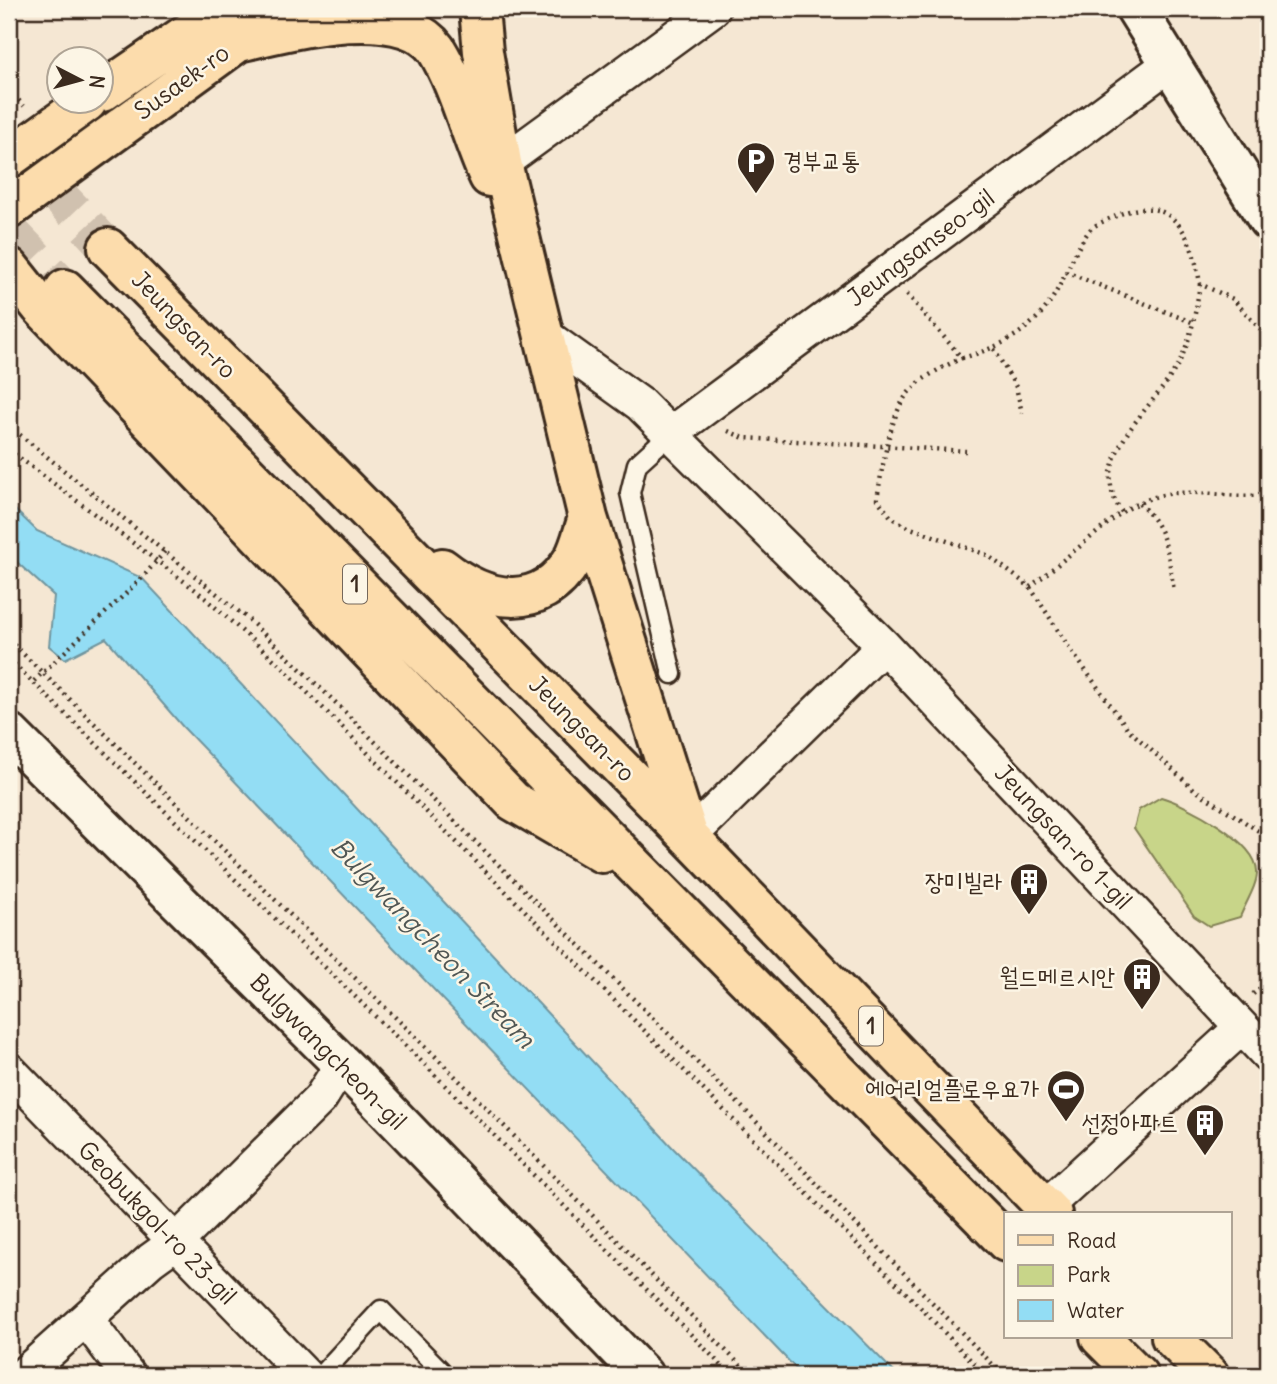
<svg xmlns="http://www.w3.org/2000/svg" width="1277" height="1384" font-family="Delius,'Poor Story',sans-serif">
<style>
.green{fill:#c8d589;stroke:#828054;stroke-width:2}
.water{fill:#93ddf4;stroke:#70959e;stroke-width:2}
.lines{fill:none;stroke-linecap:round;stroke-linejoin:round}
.primary-tunnel{stroke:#d0c1af;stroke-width:38;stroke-dasharray:38 19;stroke-linecap:butt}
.lane-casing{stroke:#3b2a1e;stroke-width:23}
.street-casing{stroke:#3b2a1e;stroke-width:38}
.secondary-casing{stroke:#3b2a1e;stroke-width:44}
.primary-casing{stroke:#3b2a1e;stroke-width:44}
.path{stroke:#3b2a1e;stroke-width:4.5;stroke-dasharray:2 5;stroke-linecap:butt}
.lane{stroke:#fcf5e5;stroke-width:18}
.street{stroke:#fcf5e5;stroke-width:33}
.secondary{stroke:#fcf5e5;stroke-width:38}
.primary{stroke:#fcdcac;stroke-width:38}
.labels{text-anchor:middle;stroke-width:5;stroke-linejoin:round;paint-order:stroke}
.shield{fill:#fcf5e5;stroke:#75675a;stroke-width:2}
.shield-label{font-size:23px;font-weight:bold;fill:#3b2a1e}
.street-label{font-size:24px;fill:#3b2a1e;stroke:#fcf5e5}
.poi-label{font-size:24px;fill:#3b2a1e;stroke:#fcf5e5;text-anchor:end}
.water-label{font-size:26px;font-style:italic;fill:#515754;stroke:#fcf5e5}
</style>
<rect width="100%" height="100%" fill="#f5e7d3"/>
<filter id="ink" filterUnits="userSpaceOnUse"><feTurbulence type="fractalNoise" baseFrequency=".0143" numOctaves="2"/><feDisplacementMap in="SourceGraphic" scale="14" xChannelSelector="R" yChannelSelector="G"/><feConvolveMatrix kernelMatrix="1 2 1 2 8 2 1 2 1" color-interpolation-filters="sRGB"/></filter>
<g filter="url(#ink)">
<path class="green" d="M1161 797C1186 804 1256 841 1257 871 1258 884 1245 904 1240 917L1209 926 1194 916 1134 828 1139 810Z"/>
<path class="water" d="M9 504 37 531 142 578 674 1149 897 1375H802L183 727 106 638 65 659 49 646 54 596 9 555Z"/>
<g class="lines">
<path class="primary-tunnel" d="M9 143 108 248
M9 231 65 289"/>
<defs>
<path id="lane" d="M670 434 637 464 630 493 672 674
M321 1375 381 1310 445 1375"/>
<path id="street" d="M502 163 713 9
M544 335 640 404 884 646 1268 1055
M670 434 1172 62
M689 837 884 646
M9 1070 305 1375
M1045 1207 1241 1028
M86 1319 128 1375
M23 1375 151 1260 176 1242 320 1099 342 1064"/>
<path id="secondary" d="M1136 9 1268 220
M9 733 357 1079 643 1375"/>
<path id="primary" d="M479 9 483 52 502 163 588 518 687 831
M235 43C289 30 400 0 436 49 460 88 470 136 489 177
M102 92 223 9
M9 158 87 102
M9 209 256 29
M108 248 689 837 1052 1214
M9 267 40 306 513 801 602 853
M65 289 1006 1242
M442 568C484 601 540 615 573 559 580 547 583 531 588 518
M1100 1337 1138 1375
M1171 1337 1209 1375"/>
</defs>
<use href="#lane" class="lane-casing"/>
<use href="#street" class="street-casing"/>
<use href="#secondary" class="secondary-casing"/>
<use href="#primary" class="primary-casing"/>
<path class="path" d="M9 90 24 106
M1066 272 1194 323
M907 294 962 358C945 366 924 376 911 390 890 410 882 470 877 499L891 517 908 527 987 555 1030 587 1070 649 1128 729 1195 790 1268 837
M994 349 1016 387 1022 413
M962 358C992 350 1023 336 1044 310 1063 287 1071 255 1089 231 1094 224 1108 220 1116 216 1173 190 1193 237 1200 284L1233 299 1268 338
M9 426 248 619 335 702 739 1104 1003 1375
M728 431 744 438 966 451
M9 450 197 591 279 664 919 1306 985 1375
M1139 503C1168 531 1167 552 1174 590
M1122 512C1084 461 1151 410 1174 371 1191 344 1195 315 1200 284
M1030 587 1122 512C1136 504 1152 496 1168 494 1201 489 1235 500 1268 494
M9 640 437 1058 750 1375
M9 659 420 1060 731 1375
M34 681 142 578 166 550
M1253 994 1268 981"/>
<use href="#lane" class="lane"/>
<use href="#street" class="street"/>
<use href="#secondary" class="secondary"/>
<use href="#primary" class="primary"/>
</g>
</g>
<defs>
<symbol id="parking-pin" viewBox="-11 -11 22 30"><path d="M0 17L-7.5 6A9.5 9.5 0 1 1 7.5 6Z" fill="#3b2a1e" stroke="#fcf5e5"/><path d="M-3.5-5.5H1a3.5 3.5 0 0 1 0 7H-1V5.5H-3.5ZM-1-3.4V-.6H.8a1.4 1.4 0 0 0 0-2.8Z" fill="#fff"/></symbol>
<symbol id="building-pin" viewBox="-11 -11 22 30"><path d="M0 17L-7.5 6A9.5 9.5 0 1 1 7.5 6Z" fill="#3b2a1e" stroke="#fcf5e5"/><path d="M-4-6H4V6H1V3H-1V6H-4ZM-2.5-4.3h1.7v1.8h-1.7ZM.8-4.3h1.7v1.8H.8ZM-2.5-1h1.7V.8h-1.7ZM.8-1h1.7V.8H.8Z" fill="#fff"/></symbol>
<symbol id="stadium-pin" viewBox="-11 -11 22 30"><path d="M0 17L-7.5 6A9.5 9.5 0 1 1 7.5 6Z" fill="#3b2a1e" stroke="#fcf5e5"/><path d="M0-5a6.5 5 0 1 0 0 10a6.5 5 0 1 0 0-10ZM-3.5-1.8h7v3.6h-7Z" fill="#fff"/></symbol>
</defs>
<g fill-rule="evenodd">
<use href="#parking-pin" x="734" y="139" width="44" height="60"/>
<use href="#building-pin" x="1007" y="860" width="44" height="60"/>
<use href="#building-pin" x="1120" y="955" width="44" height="60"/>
<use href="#stadium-pin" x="1044" y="1067" width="44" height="60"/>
<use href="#building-pin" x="1183" y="1101" width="44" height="60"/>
</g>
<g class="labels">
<g class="shield">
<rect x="343" y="564.5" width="24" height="39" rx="5"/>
<rect x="859" y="1006.5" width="24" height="39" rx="5"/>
</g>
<g class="shield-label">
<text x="355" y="592">1</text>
<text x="871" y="1034">1</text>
</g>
<g class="street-label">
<text transform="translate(182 82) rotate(-36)" y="8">Susaek-ro</text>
<text transform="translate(921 248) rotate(-37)" y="8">Jeungsanseo-gil</text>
<text transform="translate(184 325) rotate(46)" y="8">Jeungsan-ro</text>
<text transform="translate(582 729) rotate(45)" y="8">Jeungsan-ro</text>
<text transform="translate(1063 837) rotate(47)" y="8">Jeungsan-ro 1-gil</text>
<text transform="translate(328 1052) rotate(45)" y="8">Bulgwangcheon-gil</text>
<text transform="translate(157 1223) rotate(46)" y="8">Geobukgol-ro 23-gil</text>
</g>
<g class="poi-label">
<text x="783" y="169" text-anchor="start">경부교통</text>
<text x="1002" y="890">장미빌라</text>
<text x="1115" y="985">월드메르시안</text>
<text x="1039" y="1097">에어리얼플로우요가</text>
<text x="1178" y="1131">선정아파트</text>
</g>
<g class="water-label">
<text transform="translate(433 943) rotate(46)" y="9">Bulgwangcheon Stream</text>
</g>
</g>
<rect width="1277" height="1384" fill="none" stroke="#fcf5e5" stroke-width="35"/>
<rect x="18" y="18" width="1242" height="1349" fill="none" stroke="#3b2a1e" stroke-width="2.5" filter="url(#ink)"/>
<rect x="1004" y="1212" width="228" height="126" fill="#fcf5e5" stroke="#afa495" stroke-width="2"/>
<rect x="1018" y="1235" width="35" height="10" fill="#fcdcac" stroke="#afa495" stroke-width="2"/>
<text x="1067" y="1248" font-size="21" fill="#3b2a1e">Road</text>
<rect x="1018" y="1265" width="35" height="21" fill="#c8d589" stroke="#afa495" stroke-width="2"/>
<text x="1067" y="1282" font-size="21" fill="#3b2a1e">Park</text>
<rect x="1018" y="1300" width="35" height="21" fill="#93ddf4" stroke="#afa495" stroke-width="2"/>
<text x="1067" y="1318" font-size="21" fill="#3b2a1e">Water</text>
<g transform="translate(80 80) rotate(96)"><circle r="33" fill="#fcf5e5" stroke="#afa495" stroke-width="2"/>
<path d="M0-5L12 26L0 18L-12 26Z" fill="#3b2a1e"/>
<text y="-10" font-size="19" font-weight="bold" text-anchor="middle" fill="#3b2a1e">N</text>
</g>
</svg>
